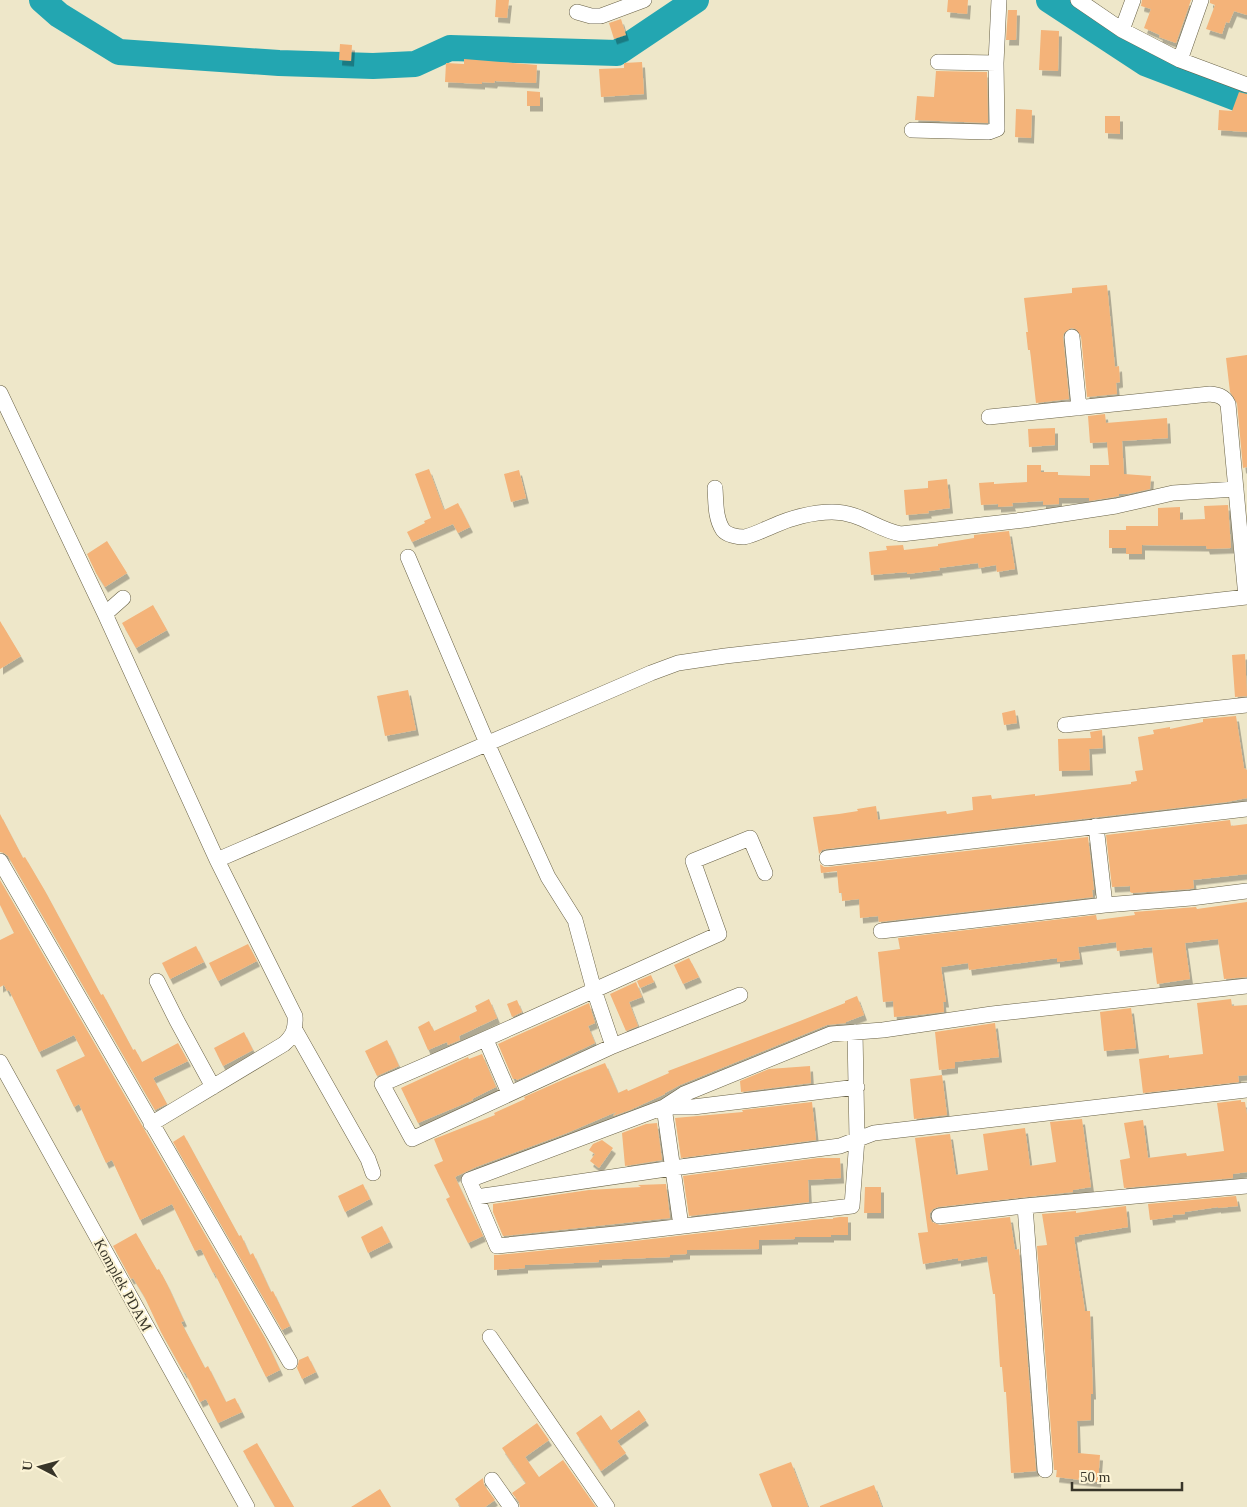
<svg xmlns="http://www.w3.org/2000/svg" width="1247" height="1507" font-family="Georgia,serif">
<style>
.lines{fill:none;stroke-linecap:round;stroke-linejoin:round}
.river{stroke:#23a6b1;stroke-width:26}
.building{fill:#f4b379;filter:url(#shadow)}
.minor-casing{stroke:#686146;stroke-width:16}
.minor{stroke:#fff;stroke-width:15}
.labels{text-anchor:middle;stroke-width:4;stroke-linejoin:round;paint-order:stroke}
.street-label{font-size:15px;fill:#383529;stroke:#fcf4d6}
</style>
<defs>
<filter id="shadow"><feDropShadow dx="3" dy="5.5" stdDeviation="0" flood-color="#0004"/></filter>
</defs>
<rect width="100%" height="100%" fill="#eee7c9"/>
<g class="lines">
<path class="river" d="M42 0 59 15 119 52 279 63 373 66 415 64 450 48 617 53 696 0
M1049 0 1145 63 1247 102"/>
</g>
<path class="building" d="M496 0H509L507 18 495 17Z
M948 0H968L967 14 947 12Z
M1142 0H1191L1176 43 1159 37 1160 35 1144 28 1151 9 1141 6Z
M1210 0H1247V15L1234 11 1229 23 1226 22 1222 34 1206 29 1215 5 1210 3Z
M1008 10H1017L1016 40H1006Z
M621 19 626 35 614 39 609 23Z
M1041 30 1059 31 1058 71 1039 70Z
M340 44 352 45 351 61 339 60Z
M464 59 537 65 536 83 495 81 494 83 482 82V84L445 82 446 63 464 64Z
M642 62 644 94 601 97 599 69 624 68V63Z
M936 71 987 72 988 123 915 120 917 96 934 97Z
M527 91 540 92V106H527Z
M1239 92 1247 94V132L1218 130 1219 110 1232 111Z
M1016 109 1032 110 1031 138 1015 137Z
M1105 116H1120V134L1105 133Z
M1107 285 1115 367 1119 366 1120 382 1116 383 1117 394 1087 397 1081 336 1076 329 1071 328 1064 333 1063 337 1069 399 1036 403 1030 350H1028L1026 332H1028L1024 298 1072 293V288Z
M1247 355V467L1243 468 1237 403 1230 392 1226 358Z
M1105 414 1106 423 1167 418 1168 438 1122 441 1124 474 1151 476 1150 489 1127 494H1119V496L1114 497 1089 501V498H1059V504L1043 505V501L1012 503 1013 506 998 507V504L981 505 979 483 994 482V484L1027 482V465H1041V472H1058V475L1090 476V465H1109L1107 442 1090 443 1088 416Z
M1055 428V445L1029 447 1028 429Z
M429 469 444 510 458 503 470 527 458 533 453 524 412 542 407 532 425 523 424 521 431 518 415 474Z
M519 470 526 498 511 502 504 474Z
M947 479 950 508 928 511 929 513 906 515 904 490 928 488V481Z
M1228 505 1231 548 1207 549 1206 546 1142 545V554H1126V548H1109V530H1126V526H1158V508L1180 507V520L1205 519 1204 506Z
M1009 531 1015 569 997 572 996 565 979 568 978 563 939 568 940 570 923 572 907 574V572L871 575 869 552 887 550 886 546 903 545 904 550 938 546V544L974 538V535Z
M107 541 127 573 105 587 96 573 87 554Z
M153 605 167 630 136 648 122 623Z
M0 621 21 656 0 669Z
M1245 654 1247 696 1235 697 1232 655Z
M408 690 416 730 385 736 377 696Z
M1015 710 1017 723 1004 725 1002 713Z
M1236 716 1244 768 1247 770V798L1227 802 826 849 822 850 819 854 813 817 839 814 858 811 857 809 876 806 878 820 946 811 947 814 973 810 972 797 991 795 992 799 1035 794V796L1131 784V782L1137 781 1135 771 1143 770 1138 737 1154 734 1153 730 1170 727V729L1203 722V719Z
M1102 730 1103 748 1089 749 1090 770 1059 771 1058 739 1091 738 1090 732Z
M0 814 23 858 25 857 45 891 101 995 103 994 133 1050 135 1049 142 1062 178 1043 188 1061 153 1078 167 1104 155 1110 8 856 4 853 0 852Z
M1230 820 1231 826 1247 824V874L1193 880 1194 888 1190 889 1132 893 1130 892V886L1112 887 1106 835Z
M1088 837 1094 890H1092L1093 897 879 922 878 916 860 918 859 899 842 901V893H839L837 871 821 873 820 864 824 867H828Z
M0 880 265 1338 280 1370 266 1377 214 1272 213 1273 201 1249 195 1251 172 1204 140 1220 112 1160 106 1163 79 1104 74 1107 56 1070 85 1056 74 1035 39 1052 9 990 7 991 4 985 0 987V940L14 933 0 905Z
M1247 902V977L1224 979 1218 939 1185 943 1190 979 1157 984 1152 947 1117 951 1116 942 1078 947 1080 959 1057 962V958L969 970 968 963 941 967 946 1002H943L944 1012 918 1015 894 1017 893 1001 883 1002 878 952 900 949 898 938 1096 915 1097 920 1135 915 1134 912 1196 907 1197 909Z
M248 944 257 961 218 981 209 963Z
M196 946 204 962 170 979 162 963Z
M689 958 699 977 683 984 674 965Z
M651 975 654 982 640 988 637 981Z
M636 982 642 997 629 1002 638 1026 626 1031 610 994Z
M857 996 864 1015 846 1022V1023L827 1025 680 1085 665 1093V1094L630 1110 613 1116 616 1112 567 1133 476 1167 455 1177 483 1236 468 1243 446 1199 450 1197 434 1165 443 1161 434 1139 495 1115 494 1113 525 1099 524 1097 567 1078 605 1063 618 1093 627 1089 628 1091 669 1073 668 1071 800 1021 845 1003V1001Z
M489 999 497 1018 459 1036 460 1040 448 1045 447 1042 428 1050 418 1027 429 1021 434 1031 477 1011 475 1006Z
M1231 999 1232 1006 1247 1005V1075L1238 1076 1239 1082 1143 1093 1139 1059 1169 1055V1058L1203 1054 1197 1003Z
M517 1000 522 1012 512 1017 507 1004Z
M589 1003 595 1023 588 1026 595 1043 517 1080 516 1079H513L498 1044Z
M1131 1008 1136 1048 1104 1051 1100 1012Z
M995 1023 999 1057 955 1062V1068L939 1070 935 1032Z
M244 1032 253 1050 223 1066 214 1048Z
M387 1040 399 1066 377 1076 365 1051Z
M482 1054 496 1087 472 1099 473 1100 418 1123 401 1088 468 1057 469 1059Z
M810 1066 811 1083 741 1092 740 1081 769 1069Z
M942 1075 947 1115 914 1119 910 1079Z
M1241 1100V1102H1245L1247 1115V1172L1233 1174V1178L1124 1188 1120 1160 1130 1158 1124 1123 1143 1120 1148 1158 1186 1153 1187 1156 1224 1151 1217 1103Z
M812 1102 816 1140 681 1158 675 1118 743 1112 742 1110Z
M1082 1119 1091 1187 1073 1190V1192L938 1207 933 1209 930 1213V1218L932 1222 940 1225 1010 1217 1015 1250 1019 1249 1036 1471 1011 1473 1006 1392H1004L1002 1367H1000L995 1294H993L987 1256 958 1261V1258L923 1264 918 1233 928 1232 915 1138 950 1134 956 1175 988 1170 983 1134 1025 1128 1030 1166 1056 1162 1050 1122Z
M657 1123 662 1160 625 1166 622 1133 646 1124Z
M184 1135 239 1236 241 1235 250 1255 253 1253 271 1292 273 1291 290 1326 282 1330 173 1142Z
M602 1140 613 1148 599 1168 590 1161 595 1154 589 1150 593 1144Z
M818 1158H840L841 1178 808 1180 809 1202 689 1216 683 1176Z
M363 1184 370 1199 345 1212 338 1196Z
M666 1184 670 1218 503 1236 493 1212V1204L589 1190 641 1187 638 1185Z
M865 1187H881V1213H864Z
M1236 1196 1238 1206 1218 1208V1207L1185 1212V1214L1172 1215 1173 1217 1150 1220 1148 1204Z
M1126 1206 1128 1227 1079 1235V1236L1074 1237 1085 1311H1090L1093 1394H1091V1420L1077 1421 1078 1453 1100 1455 1098 1482 1056 1477 1057 1470H1054L1037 1246 1047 1245 1042 1214 1076 1211V1213Z
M840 1217H848V1235H831V1237H795V1239L759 1240V1249L687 1250V1254L670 1255V1257L599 1260V1262L525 1265V1268L494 1270V1255H498L626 1242 821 1219H833V1218Z
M382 1226 390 1242 368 1253 361 1237Z
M136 1233 157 1270 159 1269 167 1284 184 1321 181 1322 205 1368 208 1366 226 1402 235 1398 242 1412 218 1423 206 1399 200 1402 185 1372 184 1373 161 1332 144 1296 133 1278 131 1279 113 1246Z
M308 1356 316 1372 302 1379 297 1368 299 1360Z
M639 1410 646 1420 617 1441 626 1453 601 1471 576 1433 601 1415 611 1430Z
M537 1423 549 1440 525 1457 539 1477 563 1460 596 1507H520L519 1502 512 1493 526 1483 502 1448Z
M257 1443 294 1507H275L243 1451Z
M791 1462 808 1507H772L759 1474Z
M483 1478 484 1485 495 1500 485 1507H461L455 1499Z
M874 1485 882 1507H820V1506Z
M380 1489 391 1507H351Z"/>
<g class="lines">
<defs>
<path id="minor" d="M1078 0 1122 30 1180 60 1247 85
M577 12 591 16H601L644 0
M1122 30 1133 0
M1180 60 1201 0
M938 62 996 63
M912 130 989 132 997 129 996 63 999 0
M1072 337 1079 408
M0 393 105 614 217 860 651 673 678 663 725 656 1247 597
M989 417 1210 394C1218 395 1224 396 1228 404L1246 597
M715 488C716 502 715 518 723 530 727 535 737 537 744 537 754 535 763 530 773 526 790 518 813 512 832 512 861 512 875 529 901 534L1024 520 1116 506 1173 493 1236 489
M408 557 487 743 548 877 575 920 594 990 613 1046 412 1139 382 1084C495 1036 607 984 719 934L693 861 750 838 765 873
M105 614 123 598
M1065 725 1247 705
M1096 826 1105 905
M827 858 1247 809
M0 861 290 1362
M881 931 1105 905 1191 898 1247 891
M157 981 177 1021 213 1087
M295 1030 368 1159 373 1173
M855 1032 857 1139 852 1206 625 1233 497 1246 469 1180 664 1107H693L857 1087
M486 1040 509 1093
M613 1046 740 995
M0 1062 247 1507
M151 1124 284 1044C293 1036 296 1029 295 1016L217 860
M476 1197 673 1168 840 1146 874 1133 1247 1090
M1025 1206 1045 1470
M939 1216 1025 1206 1247 1186
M681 1226 664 1107 684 1094 831 1034 883 1030 992 1014 1247 986
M490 1337 607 1507
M492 1480 511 1507"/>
</defs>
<use href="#minor" class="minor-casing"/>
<use href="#minor" class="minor"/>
</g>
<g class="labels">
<g class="street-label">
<text transform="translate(123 1285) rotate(61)" y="5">Komplek PDAM</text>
</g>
</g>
<g transform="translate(40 1467) rotate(276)" stroke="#fcf4d6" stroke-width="4" paint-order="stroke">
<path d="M0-4L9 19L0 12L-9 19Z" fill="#383529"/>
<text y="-8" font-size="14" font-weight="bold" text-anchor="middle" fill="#383529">U</text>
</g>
<path d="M1072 1482v8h110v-8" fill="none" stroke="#383529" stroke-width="2.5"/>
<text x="1080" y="1482" font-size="15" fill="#383529" stroke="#fcf4d6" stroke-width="4" paint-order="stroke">50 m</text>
</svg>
